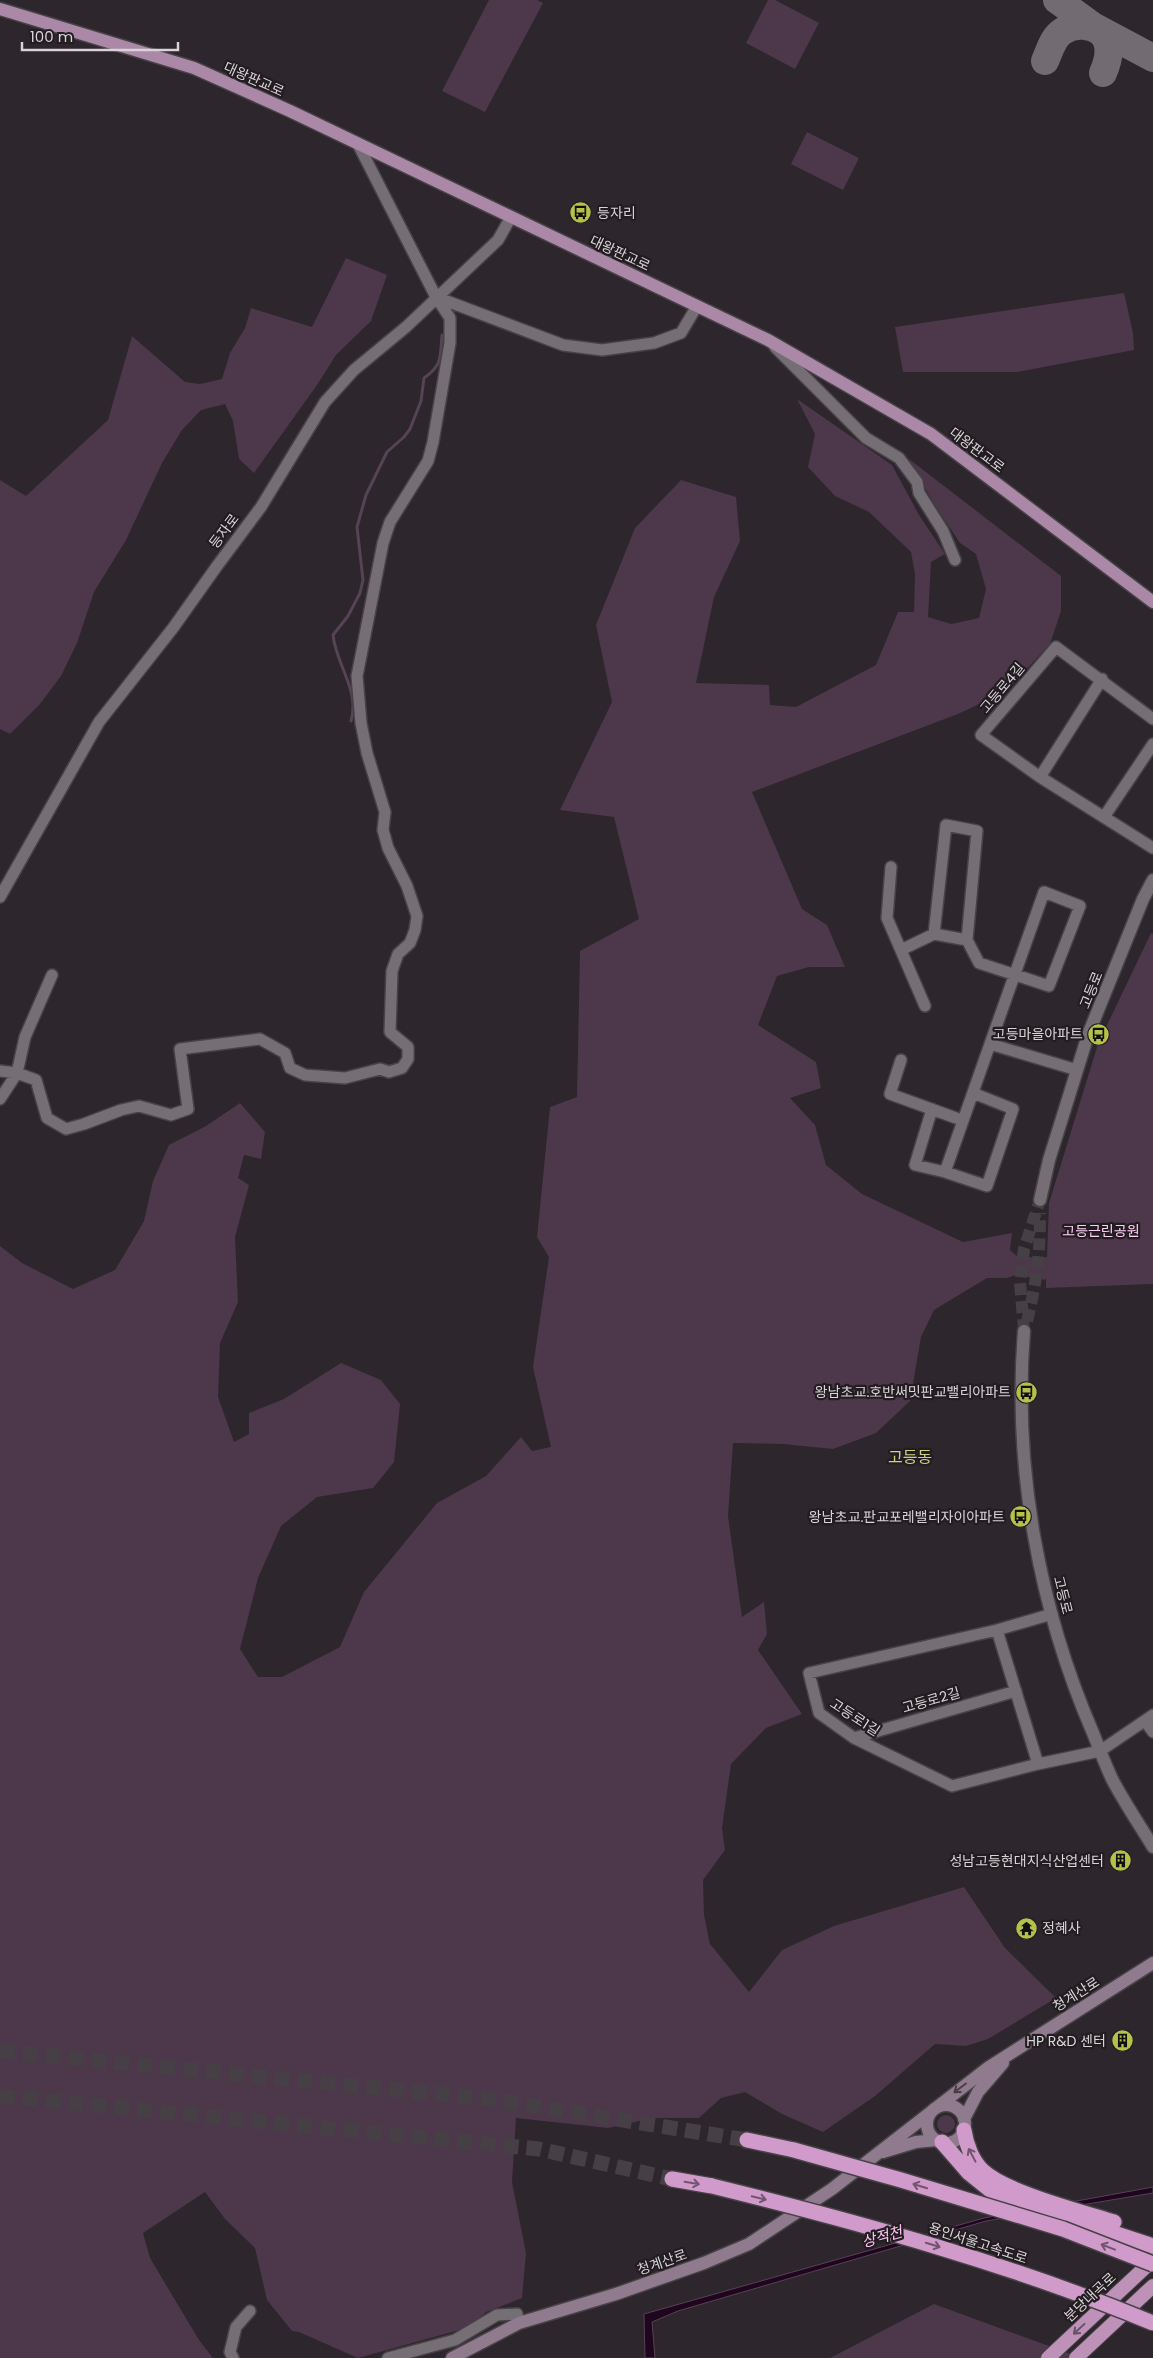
<svg xmlns="http://www.w3.org/2000/svg" width="1153" height="2358" font-family="Poppins,'Noto Sans KR',sans-serif">
<style>
.green{fill:#4d374a}
.water{fill:#1f051d;stroke:#564355}
.lines{fill:none;stroke-linecap:round;stroke-linejoin:round}
.stream{stroke:#564355;stroke-width:3}
.taxiway{stroke:#726c72;stroke-width:28}
.tertiary-tunnel{stroke:#464046;stroke-width:12;stroke-dasharray:12 6;stroke-linecap:butt}
.motorway-tunnel{stroke:#464046;stroke-width:15;stroke-dasharray:15 8;stroke-linecap:butt}
.minor-casing{stroke:#474247;stroke-width:14}
.tertiary-casing{stroke:#474247;stroke-width:15}
.secondary-casing{stroke:#474247;stroke-width:15}
.primary-casing{stroke:#474247;stroke-width:15}
.trunk-casing{stroke:#474247;stroke-width:16}
.motorway-casing{stroke:#474247;stroke-width:18}
.minor{stroke:#756e74;stroke-width:11}
.tertiary{stroke:#756e74;stroke-width:12}
.secondary{stroke:#907b8e;stroke-width:12}
.primary{stroke:#ac88a8;stroke-width:12}
.trunk{stroke:#be91b9;stroke-width:14}
.motorway{stroke:#d09aca;stroke-width:15}
.motorway-bridge-casing{stroke:#474247;stroke-width:18;stroke-linecap:butt}
.motorway-bridge{stroke:#d09aca;stroke-width:15}
.oneway{stroke:#493e48}
.oneway2{stroke:#71556e}
.oneway3{stroke:#695166}
.labels{text-anchor:middle;stroke-width:4.5;stroke-linejoin:round;paint-order:stroke}
.street-label{font-size:14px;fill:#d7d3d7;stroke:#231d22}
.poi-label{font-size:14px;fill:#d7d3d7;stroke:#231d22;text-anchor:end}
.park-label{font-size:14px;fill:#fccef6;stroke:#231d22}
.water-label{font-size:15px;font-style:italic;fill:#fcc3f4;stroke:#231d22}
.quarter-label{font-size:16px;fill:#c8d285;stroke:#231d22}
</style>
<rect width="100%" height="100%" fill="#2d262c"/>
<path class="green" d="M489 0H537L543 3 485 112 442 91Z
M768 0H775L819 23 795 69 746 43Z
M807 132 859 158 843 190 791 164Z
M346 258 387 275 371 321 336 355 317 385 254 473 239 459 233 421 225 404 201 410 182 430 162 463 126 540 94 592 77 643 61 676 40 704 10 734 0 729V480L26 496 108 420 132 336 185 382 200 384 222 379 230 353 245 328 251 308 312 327Z
M1124 293 1133 333 1134 350 1017 372H903L895 327Z
M797 399 892 465 919 515 945 554 931 562 928 617 951 624 979 618 986 589 976 554 960 543 934 504 909 459 1061 576V611L1050 644 1005 692 958 714 752 792 802 909 827 925 845 967H809L777 976 758 1025 816 1062 821 1088 790 1098 815 1125 826 1165 862 1194 963 1242 1012 1233 1010 1250 1018 1257C1029 1255 1037 1260 1047 1257L1049 1203 1098 1044 1151 933 1153 934V1284L1046 1288V1278L1045 1280C1035 1277 1027 1279 1018 1274L1007 1278H987L934 1310 921 1337 910 1401 876 1433 833 1449 783 1444 733 1443 728 1516 742 1617 764 1602 767 1634 758 1650 802 1714 766 1728 731 1764 722 1828 725 1850 703 1880 704 1915 710 1944 749 1992 782 1950 834 1926 964 1887 1005 1948 1056 1998 988 2039 966 2046 935 2044 875 2096 823 2132 782 2114 745 2092 721 2098 699 2118H653L608 2128 516 2118 512 2182 526 2253 522 2298 486 2312 470 2327 358 2358 299 2332 292 2331 267 2300 255 2248 225 2219 205 2192 143 2233 150 2258 199 2340 213 2358H0V1246L22 1263 73 1289 115 1270 144 1221 153 1181 169 1145 206 1126 240 1103 265 1132 261 1159 244 1155 238 1178 249 1185 235 1237 238 1302 220 1343 218 1397 234 1442 249 1434V1413L284 1399 341 1363 381 1380 400 1404 394 1462 373 1488 317 1497 281 1526 258 1578 240 1649 258 1677H282L340 1647 364 1592 437 1503 486 1476 521 1437 532 1451 551 1447 533 1367 549 1257 537 1237 550 1107 577 1097 580 951 639 919 614 817 560 810 612 702 596 625 635 528 681 480 736 497 740 541 714 597 696 683 769 685 770 705 796 707 876 665 898 612H914L915 574 911 552 869 512 835 496 808 467 815 434Z
M937 2124a9 9 0 1 1 18 0a9 9 0 1 1-18 0Z
M934 2304 1082 2358H830Z"/>
<path class="water" d="M1153 2187V2193L986 2221 678 2311 652 2322 655 2358H645L644 2314 984 2218Z"/>
<g class="lines">
<path class="stream" d="M351 721C360 690 336 665 333 635L348 616 360 593 363 580 357 527 366 495 387 452 404 437 410 429 421 401 424 378C443 365 440 356 442 335"/>
<path class="taxiway" d="M1057 0 1093 26 1153 58
M1045 61C1050 50 1053 37 1063 31 1069 27 1078 25 1085 26 1112 29 1112 53 1103 73"/>
<path class="tertiary-tunnel" d="M1027 1321C1037 1281 1040 1253 1040 1213
M1024 1331 1020 1282 1024 1249 1040 1200"/>
<path class="motorway-tunnel" d="M0 2051 491 2099 747 2140
M0 2096 539 2149 672 2179"/>
<defs>
<path id="minor" d="M436 297 563 345 602 350 654 343 681 333 697 306
M775 347 866 438 899 458 917 482 919 493 943 531 955 560
M1153 719 1056 647 981 735 1040 777 1153 848
M1040 777 1102 679
M1104 817 1153 744
M891 867 887 918 925 1006
M0 897 99 722 173 628 217 566 261 507 325 402 354 370 406 327 498 240 511 217
M934 934 967 940
M901 950 934 934 946 825 977 831 967 940 979 963 1049 986 1080 906 1044 892 990 1044
M901 1060 890 1094 956 1118
M0 1071 17 1073 36 1080 47 1118 66 1129 84 1124 121 1110 139 1106 171 1115 188 1109 180 1049 260 1039 285 1053 290 1068 305 1075 345 1078 380 1069 389 1072 402 1068 408 1059V1047L390 1032 392 971 398 954 410 943 415 930 417 916 407 886 388 848 383 830 385 812 367 753 361 723 357 676 383 543 390 522 428 461 433 442 450 343V318L436 297 358 144
M973 1093 1013 1109 987 1186 945 1172 990 1044 1077 1070
M0 1099 17 1073 25 1037 52 975
M932 1109 915 1165 945 1172
M997 1630 1052 1614
M1145 1721 1153 1732
M854 1738 1016 1691
M1038 1764 952 1786 854 1738 819 1713 809 1673 997 1630 1038 1764 1100 1751 1153 1715
M233 2358 230 2352 236 2327 250 2311
M388 2358 455 2340 497 2315 517 2314 519 2323"/>
<path id="tertiary" d="M1040 1200 1049 1160 1088 1035 1143 899 1153 880
M1024 1331C1013 1467 1039 1608 1093 1733 1099 1748 1105 1764 1112 1779 1124 1802 1139 1824 1153 1847"/>
<path id="secondary" d="M927 2124a19 19 0 1 1 38 0a19 19 0 1 1-38 0Z
M936 2108 989 2067 1153 1963
M964 2119 978 2092 1003 2063
M883 2152 916 2142 936 2140
M452 2358 519 2323 616 2294 704 2263 749 2244 832 2189 931 2112"/>
<path id="primary" d="M0 9 194 68 290 111 768 340 931 434 1153 602"/>
<path id="trunk" d="M1048 2358 1153 2260
M1076 2358 1153 2286"/>
<path id="motorway" d="M964 2130C966 2144 972 2161 983 2171 1005 2192 1082 2212 1114 2222
M747 2140 794 2150
M942 2142 969 2173 990 2190 1016 2201 1153 2246
M672 2179 712 2186"/>
</defs>
<use href="#minor" class="minor-casing"/>
<use href="#tertiary" class="tertiary-casing"/>
<use href="#secondary" class="secondary-casing"/>
<use href="#primary" class="primary-casing"/>
<use href="#trunk" class="trunk-casing"/>
<use href="#motorway" class="motorway-casing"/>
<use href="#minor" class="minor"/>
<use href="#tertiary" class="tertiary"/>
<use href="#secondary" class="secondary"/>
<use href="#primary" class="primary"/>
<use href="#trunk" class="trunk"/>
<use href="#motorway" class="motorway"/>
<defs>
<path id="motorway-bridge" d="M794 2150 901 2180 1063 2229 1153 2264
M712 2186C862 2223 1010 2264 1153 2323"/>
</defs>
<use href="#motorway-bridge" class="motorway-bridge-casing"/>
<use href="#motorway-bridge" class="motorway-bridge"/>
</g>
<defs><path id="oneway-shaft" d="M-6 0H5M1.5-3L5.5 0L1.5 3" fill="none" stroke-width="1.6" stroke-linecap="round" stroke-linejoin="round" transform="scale(1.25)"/></defs>
<use class="oneway" href="#oneway-shaft" transform="translate(960 2088) rotate(143)"/>
<g class="oneway2">
<use href="#oneway-shaft" transform="translate(972 2155) rotate(-118)"/>
<use href="#oneway-shaft" transform="translate(692 2183) rotate(10)"/>
<use href="#oneway-shaft" transform="translate(920 2186) rotate(-163)"/>
<use href="#oneway-shaft" transform="translate(759 2198) rotate(14)"/>
<use href="#oneway-shaft" transform="translate(933 2245) rotate(17)"/>
<use href="#oneway-shaft" transform="translate(1108 2247) rotate(-159)"/>
</g>
<use class="oneway3" href="#oneway-shaft" transform="translate(1079 2329) rotate(137)"/>
<defs>
<symbol id="bus-disc" viewBox="-11 -11 22 22"><circle r="9.5" fill="#b5c249" stroke="#231d22"/><path d="M-5-6H5V4H4V6H2V4H-2V6H-4V4H-5ZM-3.5-4V0h7V-4ZM-3.5 1.2v1.5H-2V1.2ZM2 1.2v1.5H3.5V1.2Z" fill="#111"/></symbol>
<symbol id="building-disc" viewBox="-11 -11 22 22"><circle r="9.5" fill="#b5c249" stroke="#231d22"/><path d="M-4-6H4V6H1V3H-1V6H-4ZM-2.5-4.3h1.7v1.8h-1.7ZM.8-4.3h1.7v1.8H.8ZM-2.5-1h1.7V.8h-1.7ZM.8-1h1.7V.8H.8Z" fill="#111"/></symbol>
<symbol id="temple-disc" viewBox="-11 -11 22 22"><circle r="9.5" fill="#b5c249" stroke="#231d22"/><path d="M0-6L5-2H3V0L6.5 2.5H4V6H1.5V3h-3V6H-4V2.5H-6.5L-3 0V-2H-5Z" fill="#111"/></symbol>
</defs>
<g fill-rule="evenodd">
<use href="#bus-disc" x="568" y="200" width="25" height="25"/>
<use href="#bus-disc" x="1086" y="1022" width="25" height="25"/>
<use href="#bus-disc" x="1014" y="1380" width="25" height="25"/>
<use href="#bus-disc" x="1008" y="1504" width="25" height="25"/>
<use href="#building-disc" x="1108" y="1848" width="25" height="25"/>
<use href="#temple-disc" x="1014" y="1916" width="25" height="25"/>
<use href="#building-disc" x="1110" y="2028" width="25" height="25"/>
</g>
<g class="labels">
<g class="street-label">
<text transform="translate(254 79) rotate(24)" y="5">대왕판교로</text>
<text transform="translate(620 253) rotate(25)" y="5">대왕판교로</text>
<text transform="translate(977 450) rotate(37)" y="5">대왕판교로</text>
<text transform="translate(224 531) rotate(-53)" y="5">등자로</text>
<text transform="translate(1002 688) rotate(-50)" y="5">고등로4길</text>
<text transform="translate(1091 990) rotate(-68)" y="5">고등로</text>
<text transform="translate(1063 1595) rotate(76)" y="5">고등로</text>
<text transform="translate(931 1700) rotate(-16)" y="5">고등로2길</text>
<text transform="translate(855 1717) rotate(33)" y="5">고등로1길</text>
<text transform="translate(1076 1994) rotate(-32)" y="5">청계산로</text>
<text transform="translate(978 2243) rotate(18)" y="5">용인서울고속도로</text>
<text transform="translate(662 2262) rotate(-19)" y="5">청계산로</text>
<text transform="translate(1090 2297) rotate(-43)" y="5">분당내곡로</text>
</g>
<g class="poi-label">
<text x="597" y="218" text-anchor="start">등자리</text>
<text x="1083" y="1039">고등마을아파트</text>
<text x="1011" y="1397">왕남초교.호반써밋판교밸리아파트</text>
<text x="1005" y="1522">왕남초교.판교포레밸리자이아파트</text>
<text x="1104" y="1866">성남고등현대지식산업센터</text>
<text x="1042" y="1933" text-anchor="start">정혜사</text>
<text x="1106" y="2046">HP R&amp;D 센터</text>
</g>
<g class="park-label">
<text x="1101" y="1236">고등근린공원</text>
</g>
<g class="water-label">
<text transform="translate(882 2237) rotate(-16)" y="5">상적천</text>
</g>
<g class="quarter-label">
<text x="910" y="1463">고등동</text>
</g>
</g>
<path d="M22 42v8h156v-8" fill="none" stroke="#d7d3d7" stroke-width="2.5"/>
<text x="30" y="42" font-size="15" fill="#d7d3d7" stroke="#231d22" stroke-width="4" paint-order="stroke">100 m</text>
</svg>
